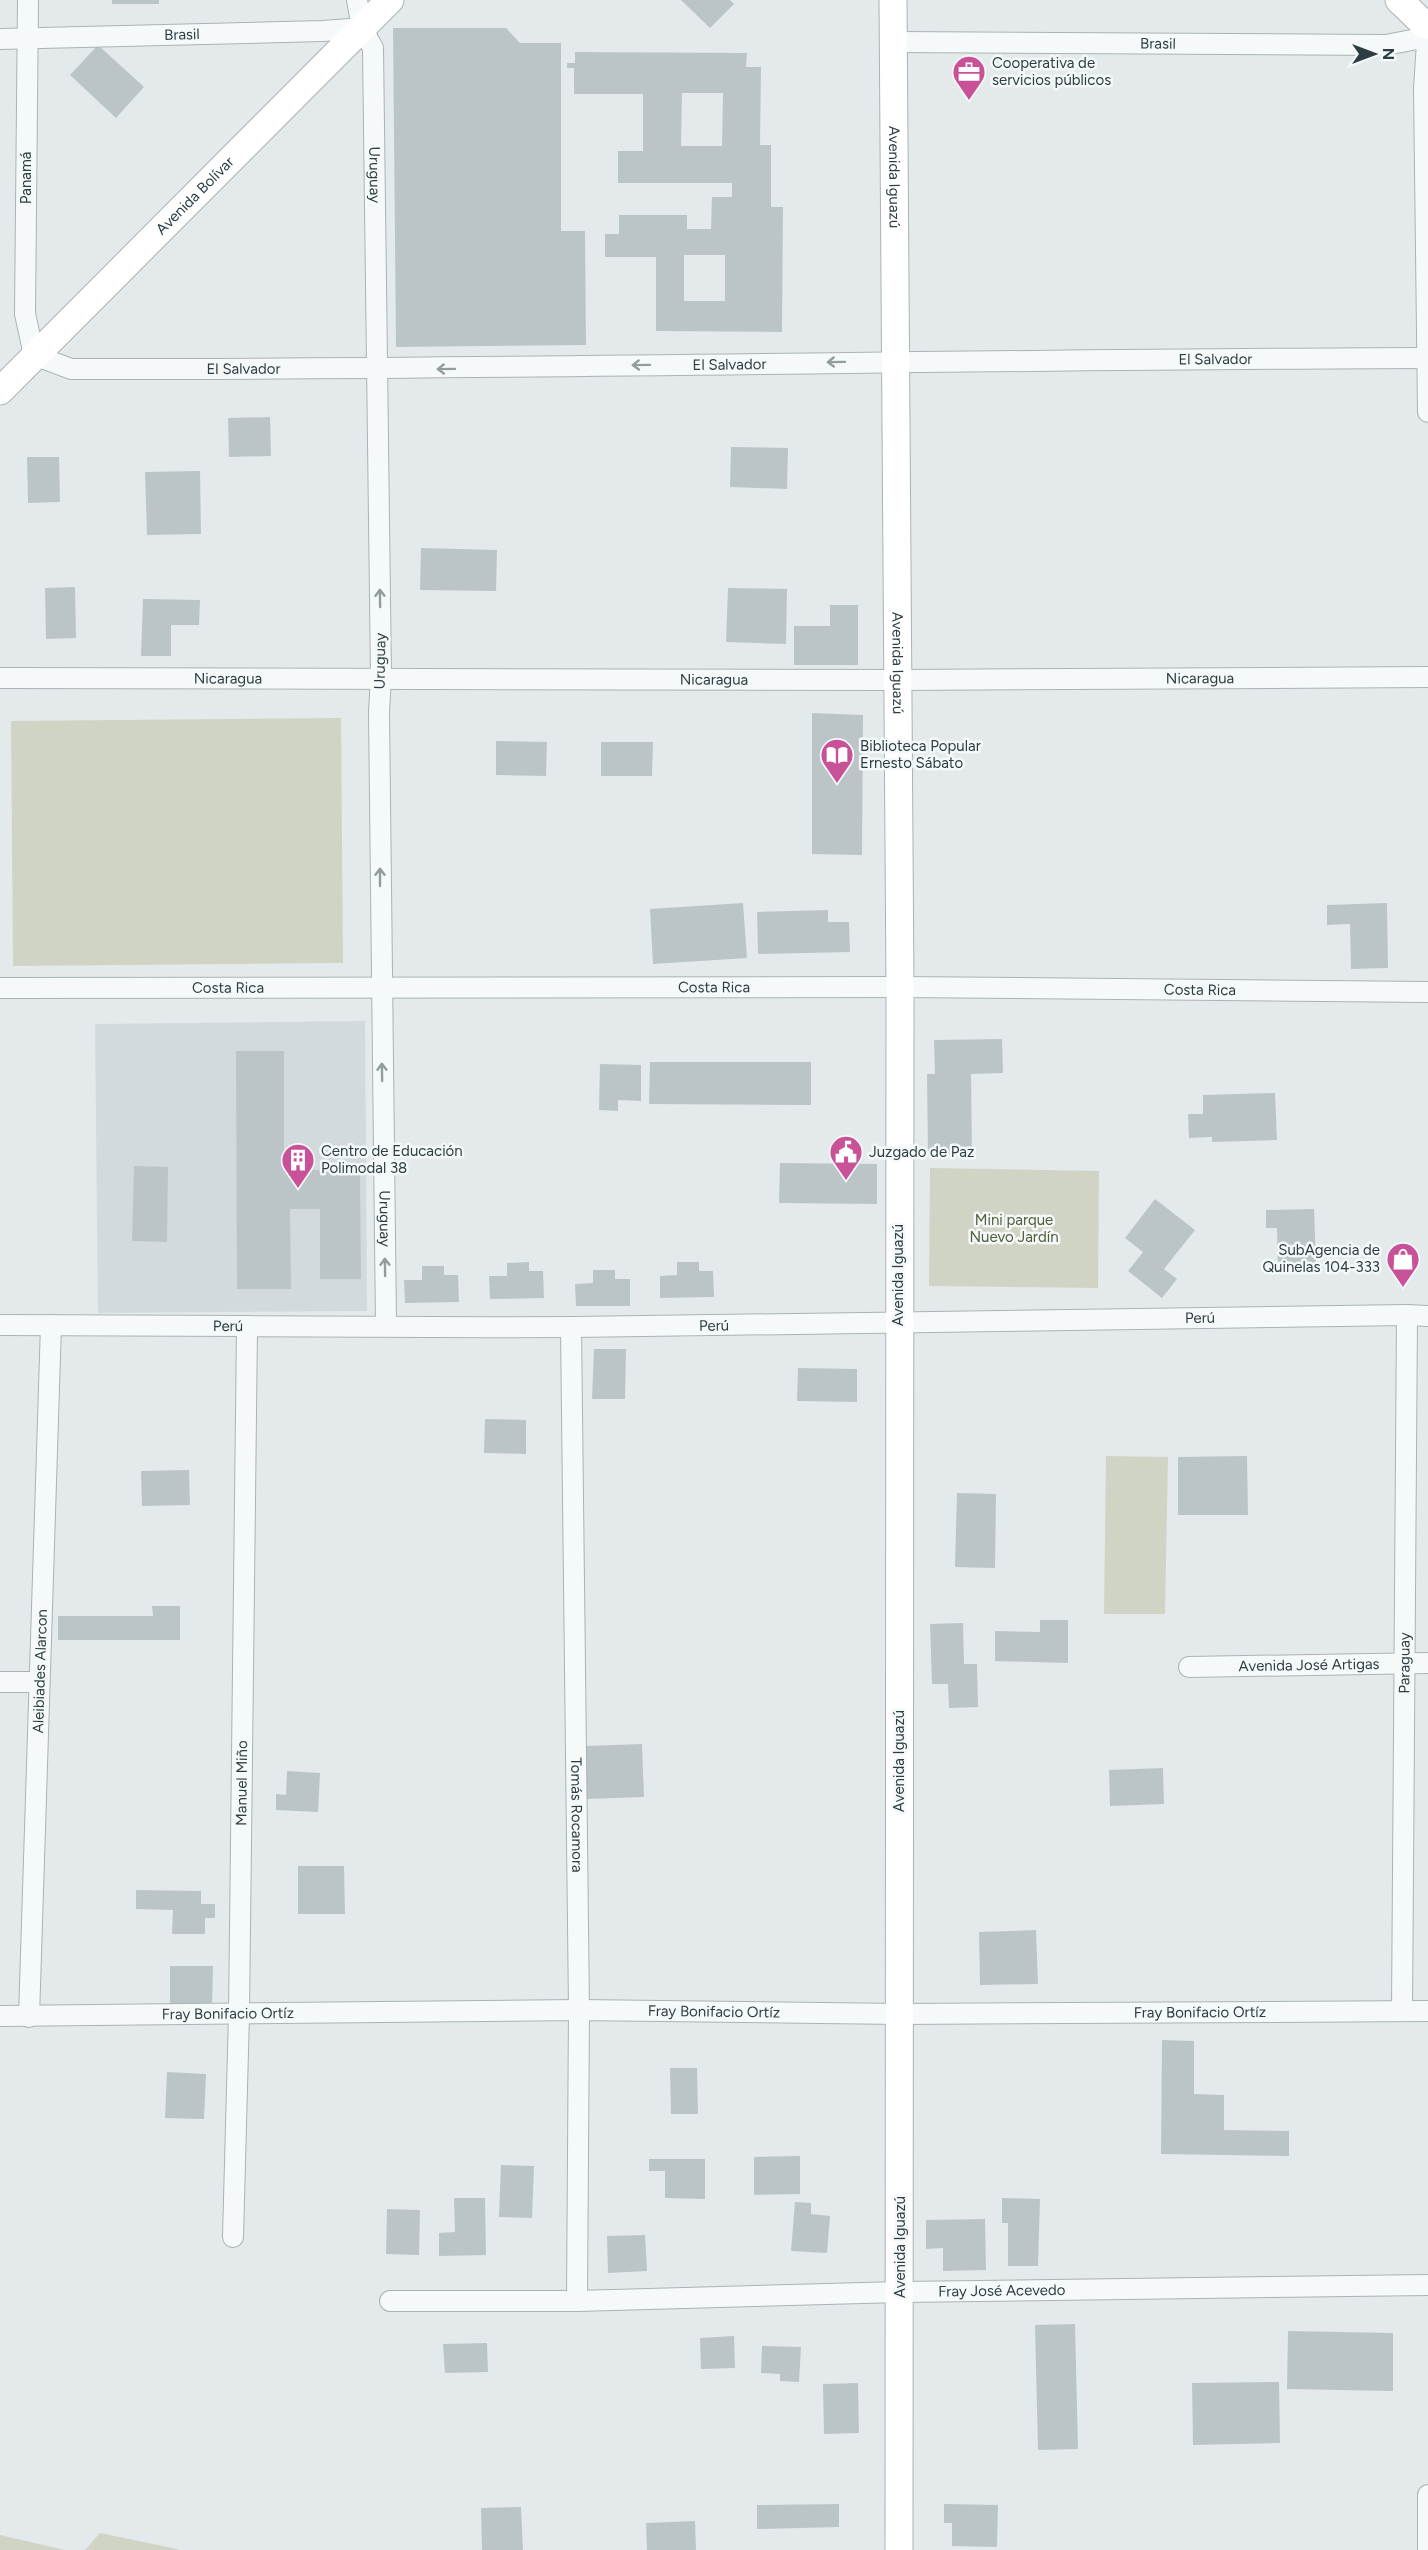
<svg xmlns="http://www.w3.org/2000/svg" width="1428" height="2550" font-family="Figtree,sans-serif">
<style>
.built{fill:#d2dadd}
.green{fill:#d0d4c5}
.building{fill:#bbc5c8;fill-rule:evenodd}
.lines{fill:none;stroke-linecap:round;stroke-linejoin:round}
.minor-casing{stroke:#a9b3b5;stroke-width:22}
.secondary-casing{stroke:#a9b3b5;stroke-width:29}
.minor{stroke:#f6f9f9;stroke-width:20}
.secondary{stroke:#fff;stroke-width:27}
.oneway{stroke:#919c9e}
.labels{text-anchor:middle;stroke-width:5;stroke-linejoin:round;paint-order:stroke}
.street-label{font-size:15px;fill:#2c3e43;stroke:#f4f8f8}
.poi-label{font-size:15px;fill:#2c3e43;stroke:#f4f8f8;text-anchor:start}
.park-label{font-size:15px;fill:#505e3a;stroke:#f4f8f8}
</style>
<rect width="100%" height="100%" fill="#e4eaeb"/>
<path class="built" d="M365 1021 367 1311 98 1313 95 1024Z"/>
<path class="green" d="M341 718 343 963 13 966 11 721Z
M930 1168 1099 1171 1098 1288 929 1286Z
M1106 1456 1168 1457 1165 1614H1104Z
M100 2533 177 2549 180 2550H85Z
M0 2535 65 2550H0Z"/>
<path class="building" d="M112 0H159V4H112Z
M681 0H730L734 4 710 28Z
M393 28H506L520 43H561V231H585L586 345 396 347Z
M98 45 144 87 116 118 70 75Z
M575 52 747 53 746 67H761L760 145H771V207H783L782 332 656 331V257H605V234H619V215H687V229H711L712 197H732V183H618V151H643V94H574V68H567V63H575ZM682 93H723L722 146H681ZM684 255H725V301H684Z
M270 417 271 456 229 457 228 418Z
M731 447 788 448 787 489 730 487Z
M27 457H59L60 502 28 503Z
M200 471 201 534 147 535 145 472Z
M421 548 497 550 496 591 420 590Z
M75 587 76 638 46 639 45 588Z
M728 588 787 589 786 644 726 642Z
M143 599 200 600 199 625H171V656H141Z
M830 605H858V665H794V626H830Z
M812 713 863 715 862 855 812 854Z
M496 741 547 742 546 776 496 775Z
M601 742H653L652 776H601Z
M743 903 747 958 653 964 650 909Z
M1387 903 1388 968 1351 969 1350 924 1327 925V905Z
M828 910V922H849L850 952 758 954 757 912Z
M1002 1039 1003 1073 971 1074 972 1155H928L927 1074H935L934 1040Z
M236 1051H284V1156H299V1170H360L361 1279H320V1209H290L291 1289H237Z
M650 1062H811V1105L649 1104Z
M600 1064 641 1065V1101L618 1100V1111L599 1110Z
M1275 1093 1277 1140 1212 1142V1137L1189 1138 1188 1114H1203V1095Z
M780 1163 877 1164V1204L779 1203Z
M134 1166 168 1167 167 1242 132 1241Z
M1155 1199 1195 1230 1164 1269 1177 1279 1162 1298 1128 1271 1143 1252 1125 1238Z
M1314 1209 1316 1266 1278 1267 1277 1228H1266V1210Z
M529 1262V1271H543L544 1298 490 1299 489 1276H507V1263Z
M677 1262H699V1271H713L714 1297 660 1298V1276L677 1275Z
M422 1266H444V1275H458L459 1302 405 1303 404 1280H422Z
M593 1270H615V1279H630V1306H576L575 1284 593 1283Z
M594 1349H626L625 1399H592Z
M798 1368 857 1369V1402L797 1401Z
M485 1419 526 1420V1454L484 1453Z
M1247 1456 1248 1515H1178V1457Z
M189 1470 190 1505 142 1506 141 1471Z
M957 1493 996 1494 995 1568 955 1567Z
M152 1606H180V1640H58V1616H153Z
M1040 1620H1068V1663L995 1661V1631L1040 1632Z
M963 1623 964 1664H977L978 1707 949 1708 948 1684H932L930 1624Z
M642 1744 644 1797 587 1799 585 1746Z
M1163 1768 1164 1804 1110 1806 1109 1770Z
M287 1771 320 1773 318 1812 276 1810V1794L286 1795Z
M298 1866H344L345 1914H298Z
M136 1890 201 1891V1904H215V1918H205V1934H172L173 1910 136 1909Z
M1036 1930 1038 1984 980 1985 979 1932Z
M170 1966H213L212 2007H170Z
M1162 2040 1194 2041V2094L1224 2095V2130L1289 2131V2156L1161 2154Z
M670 2068H697L698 2114H671Z
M167 2072 206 2074 204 2119 165 2118Z
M800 2156V2194L754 2195V2157Z
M649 2159H705V2199L665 2198V2171H649Z
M501 2165 534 2166 532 2218 499 2217Z
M454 2198H485L486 2255 439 2256V2233L455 2232Z
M1002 2198 1040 2199 1038 2266H1008V2223H1002Z
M795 2202 811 2203V2214L830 2216 827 2253 791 2251Z
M387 2209 420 2210 419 2255 386 2254Z
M985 2219 986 2270 943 2271V2248L926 2249V2220Z
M645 2235 647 2271 608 2273 607 2236Z
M1075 2324 1078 2449 1038 2450 1035 2325Z
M1288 2331 1393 2333V2391L1287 2389Z
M734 2336 735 2368 701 2369 700 2338Z
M487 2343 488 2372 445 2373 443 2344Z
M762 2346 801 2347 799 2382 780 2381V2374L761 2373Z
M1279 2382 1280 2443 1193 2445 1192 2383Z
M858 2383 859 2433 824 2434 823 2384Z
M839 2504V2527L757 2529V2505Z
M944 2504 998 2505 997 2547 952 2546V2523H944Z
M521 2507 523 2550H482L481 2508Z
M695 2521 696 2550H647L646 2523Z"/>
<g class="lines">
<defs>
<g id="minor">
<path id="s1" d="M28 0 25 314 34 355 71 369C524 370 976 359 1428 358"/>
<path id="s2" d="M357 0 362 28 373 48 381 677 379 712 386 1325"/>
<path id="s3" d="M0 39 323 31 362 28"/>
<path id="s4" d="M894 42 1386 45 1422 38"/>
<path d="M1427 42 1424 89 1428 412"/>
<path id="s5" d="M0 678 898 680 1428 677"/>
<path id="s6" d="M0 988 900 987 1428 992"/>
<path id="s7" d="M0 1325C191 1325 382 1328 573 1327 851 1325 1129 1318 1407 1315L1428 1316"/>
<path id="s8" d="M571 1327 579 2010 577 2301"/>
<path id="s9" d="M1189 1667 1428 1663"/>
<path d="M0 1682H39"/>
<path id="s10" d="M1402 2011 1407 1315"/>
<path id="s11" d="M0 2016 579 2010 900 2014 1428 2011"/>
<path id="s12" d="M29 2017 51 1325"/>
<path id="s13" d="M233 2237 239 2014 247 1328"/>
<path id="s14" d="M390 2301H577L900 2292 1428 2285"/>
<path d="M1428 2550V2495"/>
</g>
<g id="secondary">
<path id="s15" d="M893 0 900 987 899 2550"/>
<path d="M1399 0 1425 25"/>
<path id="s16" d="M0 391 390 0"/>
</g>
</defs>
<use href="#minor" class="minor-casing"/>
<use href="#secondary" class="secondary-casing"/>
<use href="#minor" class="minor"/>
<use href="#secondary" class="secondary"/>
</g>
<defs><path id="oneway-shaft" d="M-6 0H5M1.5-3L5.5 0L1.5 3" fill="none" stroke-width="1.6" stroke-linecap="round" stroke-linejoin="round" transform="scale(1.5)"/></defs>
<g class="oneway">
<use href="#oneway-shaft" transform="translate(836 362) rotate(179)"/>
<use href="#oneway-shaft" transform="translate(641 365) rotate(179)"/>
<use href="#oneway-shaft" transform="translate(446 369) rotate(179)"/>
<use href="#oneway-shaft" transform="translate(380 598) rotate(-91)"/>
<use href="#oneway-shaft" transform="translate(380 877) rotate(-90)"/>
<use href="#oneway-shaft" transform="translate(382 1072) rotate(-91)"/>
<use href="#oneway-shaft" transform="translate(385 1267) rotate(-91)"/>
</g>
<defs>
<symbol id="office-pin" viewBox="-11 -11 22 30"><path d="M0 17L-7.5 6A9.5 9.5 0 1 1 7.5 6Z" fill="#c85197" stroke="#f4f8f8"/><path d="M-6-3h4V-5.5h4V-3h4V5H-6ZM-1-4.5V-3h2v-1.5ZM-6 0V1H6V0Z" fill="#fff"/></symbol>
<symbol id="library-pin" viewBox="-11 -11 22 30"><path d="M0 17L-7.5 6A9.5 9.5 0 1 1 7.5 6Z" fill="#c85197" stroke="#f4f8f8"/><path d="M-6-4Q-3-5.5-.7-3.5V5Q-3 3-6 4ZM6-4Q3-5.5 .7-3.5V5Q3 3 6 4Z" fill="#fff"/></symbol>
<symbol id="civic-pin" viewBox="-11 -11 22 30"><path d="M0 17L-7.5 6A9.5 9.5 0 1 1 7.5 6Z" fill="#c85197" stroke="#f4f8f8"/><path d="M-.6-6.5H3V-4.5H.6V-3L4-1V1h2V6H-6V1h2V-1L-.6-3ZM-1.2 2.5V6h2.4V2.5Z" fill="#fff"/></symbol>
<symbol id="building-pin" viewBox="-11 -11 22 30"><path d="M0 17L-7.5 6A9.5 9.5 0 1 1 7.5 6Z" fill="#c85197" stroke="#f4f8f8"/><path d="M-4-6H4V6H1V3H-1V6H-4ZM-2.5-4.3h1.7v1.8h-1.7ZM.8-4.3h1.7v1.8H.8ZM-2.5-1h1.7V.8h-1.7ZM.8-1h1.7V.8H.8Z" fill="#fff"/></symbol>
<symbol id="shop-pin" viewBox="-11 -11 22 30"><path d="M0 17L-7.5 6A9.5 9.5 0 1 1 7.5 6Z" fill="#c85197" stroke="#f4f8f8"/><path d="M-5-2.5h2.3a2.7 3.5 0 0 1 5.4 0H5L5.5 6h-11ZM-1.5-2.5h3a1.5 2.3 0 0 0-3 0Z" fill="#fff"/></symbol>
</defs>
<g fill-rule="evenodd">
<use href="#office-pin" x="950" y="53" width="38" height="52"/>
<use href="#library-pin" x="818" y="736" width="38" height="52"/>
<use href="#civic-pin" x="827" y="1133" width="38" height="52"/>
<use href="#building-pin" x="279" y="1141" width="38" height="52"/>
<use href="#shop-pin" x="1384" y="1240" width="38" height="52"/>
</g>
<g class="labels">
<g class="street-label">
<text dy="5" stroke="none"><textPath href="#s3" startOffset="182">Brasil</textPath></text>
<text dy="5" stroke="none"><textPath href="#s4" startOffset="264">Brasil</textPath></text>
<text dy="5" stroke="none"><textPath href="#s2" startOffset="178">Uruguay</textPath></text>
<text dy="5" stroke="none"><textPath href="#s15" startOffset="177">Avenida Iguazú</textPath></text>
<text transform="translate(26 178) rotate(-90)" y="5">Panamá</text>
<text dy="5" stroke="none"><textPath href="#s16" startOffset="276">Avenida Bolívar</textPath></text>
<text dy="5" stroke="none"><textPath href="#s1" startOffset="1540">El Salvador</textPath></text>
<text dy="5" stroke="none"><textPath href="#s1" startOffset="1054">El Salvador</textPath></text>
<text dy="5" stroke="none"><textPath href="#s1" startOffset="568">El Salvador</textPath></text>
<text transform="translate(380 661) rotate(-89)" y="5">Uruguay</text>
<text dy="5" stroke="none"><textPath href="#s15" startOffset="663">Avenida Iguazú</textPath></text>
<text dy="5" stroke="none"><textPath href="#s5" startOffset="228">Nicaragua</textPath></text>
<text dy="5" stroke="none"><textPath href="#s5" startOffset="1200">Nicaragua</textPath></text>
<text dy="5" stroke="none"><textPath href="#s5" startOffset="714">Nicaragua</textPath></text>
<text dy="5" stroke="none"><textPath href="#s6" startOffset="228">Costa Rica</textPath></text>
<text dy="5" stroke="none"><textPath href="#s6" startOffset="714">Costa Rica</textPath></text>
<text dy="5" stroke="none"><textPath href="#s6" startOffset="1200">Costa Rica</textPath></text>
<text dy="5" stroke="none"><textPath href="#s2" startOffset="1222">Uruguay</textPath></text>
<text transform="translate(898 1275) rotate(-90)" y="5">Avenida Iguazú</text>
<text dy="5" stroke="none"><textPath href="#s7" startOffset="1200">Perú</textPath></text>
<text dy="5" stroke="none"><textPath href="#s7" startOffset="714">Perú</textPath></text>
<text dy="5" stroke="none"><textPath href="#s7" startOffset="228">Perú</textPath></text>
<text dy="5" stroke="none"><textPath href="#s10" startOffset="348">Paraguay</textPath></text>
<text dy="5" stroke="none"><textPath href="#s9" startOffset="120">Avenida José Artigas</textPath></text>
<text dy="5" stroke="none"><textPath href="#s12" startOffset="346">Aleibiades Alarcon</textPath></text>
<text transform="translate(899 1761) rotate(-90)" y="5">Avenida Iguazú</text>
<text dy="5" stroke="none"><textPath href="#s13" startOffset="454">Manuel Miño</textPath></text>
<text dy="5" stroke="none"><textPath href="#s8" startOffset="488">Tomás Rocamora</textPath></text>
<text dy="5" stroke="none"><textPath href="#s11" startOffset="714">Fray Bonifacio Ortíz</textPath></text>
<text dy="5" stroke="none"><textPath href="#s11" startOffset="1200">Fray Bonifacio Ortíz</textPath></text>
<text dy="5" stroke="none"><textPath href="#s11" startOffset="228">Fray Bonifacio Ortíz</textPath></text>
<text transform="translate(900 2247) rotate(-90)" y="5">Avenida Iguazú</text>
<text dy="5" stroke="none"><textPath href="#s14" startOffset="612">Fray José Acevedo</textPath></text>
</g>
<g class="poi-label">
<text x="992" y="68">Cooperativa de<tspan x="992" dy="17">servicios públicos</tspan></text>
<text x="860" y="751">Biblioteca Popular<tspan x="860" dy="17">Ernesto Sábato</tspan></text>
<text x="321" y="1156">Centro de Educación<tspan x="321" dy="17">Polimodal 38</tspan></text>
<text x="869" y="1157">Juzgado de Paz</text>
<text x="1380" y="1255" text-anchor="end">SubAgencia de<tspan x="1380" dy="17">Quinelas 104-333</tspan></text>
</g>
<g class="park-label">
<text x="1014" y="1225">Mini parque<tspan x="1014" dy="17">Nuevo Jardín</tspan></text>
</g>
</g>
<g transform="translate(1374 54) rotate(90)" stroke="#f4f8f8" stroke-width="4.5" paint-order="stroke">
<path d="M0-4.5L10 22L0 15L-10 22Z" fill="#2c3e43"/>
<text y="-9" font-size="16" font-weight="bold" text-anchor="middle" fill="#2c3e43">N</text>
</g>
</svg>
